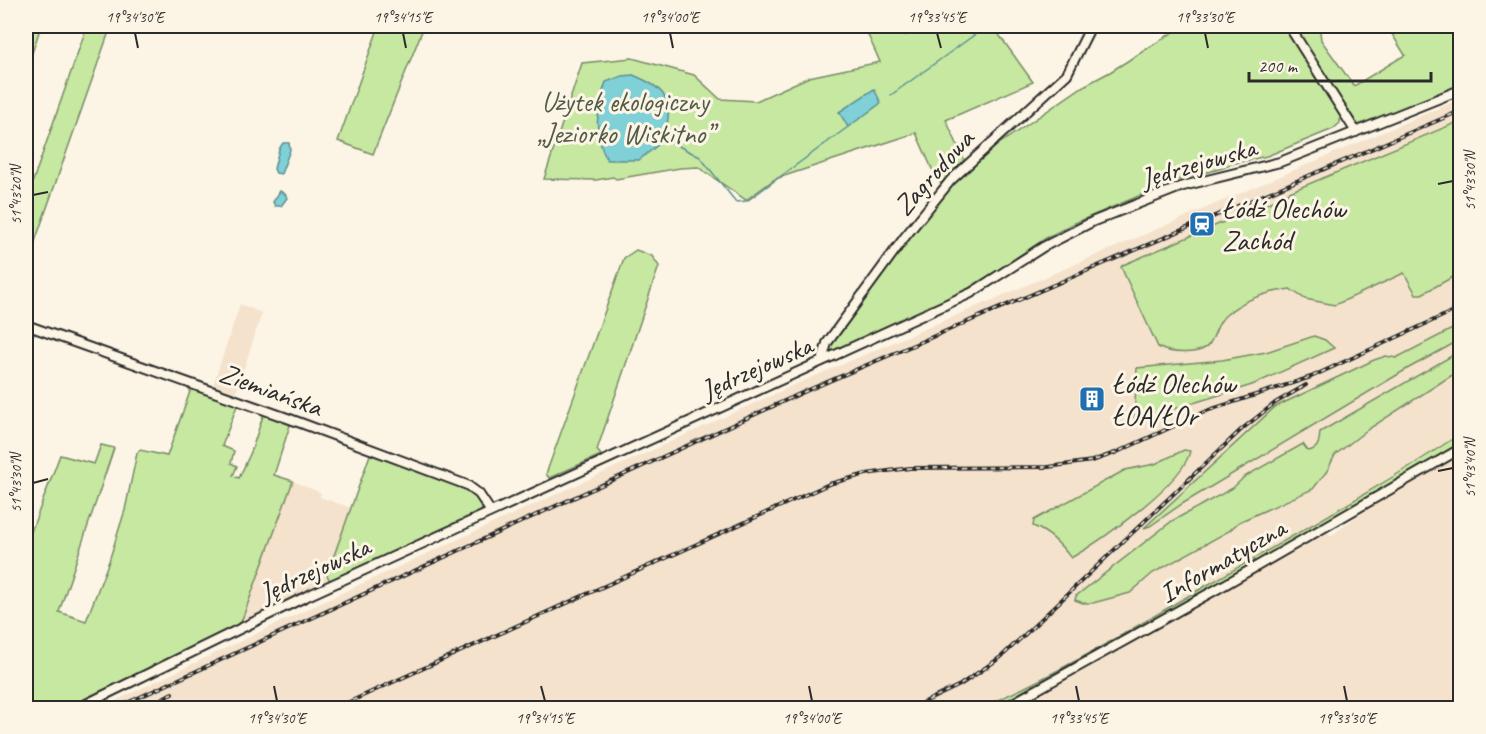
<svg xmlns="http://www.w3.org/2000/svg" width="1486" height="734" font-family="Caveat,sans-serif">
<style>
.built{fill:#f4e2cc}
.green{fill:#c6e8a1;stroke:#788a66;stroke-width:1.5}
.water{fill:#7fd0d7;stroke:#5d8e92;stroke-width:1.5}
.lines{fill:none;stroke-linecap:round;stroke-linejoin:round}
.stream{stroke:#5d8e92;stroke-width:1.5}
.minor-casing{stroke:#2b2b2b;stroke-width:12}
.minor{stroke:#fcf5e5;stroke-width:8}
.rail-casing{stroke:#2b2b2b;stroke-width:4}
.rail{stroke:#fcf5e5;stroke-width:1.5;stroke-dasharray:4.5;stroke-linecap:butt}
.ticks{fill:none;stroke:#2b2b2b;stroke-width:2}
.labels{text-anchor:middle;stroke-width:6;stroke-linejoin:round;paint-order:stroke}
.park-label{font-size:28px;fill:#525a48;stroke:#fcf5e5}
.street-label{font-size:28px;fill:#2b2b2b;stroke:#fcf5e5}
.poi-label{font-size:28px;fill:#2b2b2b;stroke:#fcf5e5;text-anchor:start}
.neatline{fill:none;stroke:#2b2b2b;stroke-width:2}
.ticks-label{font-size:15px;text-anchor:middle;fill:#2b2b2b}
</style>
<rect width="100%" height="100%" fill="#fcf5e5"/>
<filter id="ink" filterUnits="userSpaceOnUse"><feTurbulence type="fractalNoise" baseFrequency=".0167" numOctaves="2"/><feDisplacementMap in="SourceGraphic" scale="12" xChannelSelector="R" yChannelSelector="G"/><feConvolveMatrix kernelMatrix="1 2 1 2 8 2 1 2 1" color-interpolation-filters="sRGB"/></filter>
<g filter="url(#ink)">
<path class="built" d="M1460 99V434L1356 499 1173 605 1066 665 988 705 980 708H100L346 591 794 385Z
M240 304 262 313 235 396 212 388Z
M1460 455V708H1022L1023 705 1328 532 1331 536 1361 513Z
M293 481 321 493 320 497 351 508 327 575 330 581 240 625Z"/>
<path class="green" d="M26 26H41L26 71Z
M87 26H111L26 267V201Z
M379 26H424L373 154 338 141Z
M864 26H901L906 36 902 26H995L997 32 1033 82 946 120 965 161 941 183 937 180 916 133 775 179 746 200 698 167 680 168 616 179 613 177 596 180 544 179 582 63 632 58 694 75 720 99 756 101 809 77 880 62Z
M1183 26H1283L1340 116V123L1333 129 1267 156 1231 164 1223 168 1174 181 1075 223 1046 238 974 286 836 350 829 351V349L940 197 996 146 1082 87 1110 72Z
M1293 26H1329L1320 31 1321 40 1354 86 1405 55 1387 26H1460V86L1365 124 1358 125Z
M1460 121V273L1422 294H1416L1404 273 1335 305 1305 299 1290 289C1268 292 1243 300 1226 315 1217 322 1216 334 1210 343 1202 356 1170 354 1158 347L1121 267 1123 265 1287 195V193Z
M636 250 652 256 659 266 597 450 601 455 549 478 546 474 624 258Z
M1460 325V340L1407 369 1182 504 1150 526 1144 528 1275 407 1374 360 1386 356 1396 358Z
M1314 336 1325 340 1334 348 1252 385 1154 415 1139 424 1134 420 1137 368 1222 360 1266 352Z
M1460 351V370L1367 430 1335 455 1327 471 1313 489 1239 522 1229 531 1153 573 1130 593 1093 603H1083L1075 600 1076 596 1172 521 1233 488 1244 477 1303 444 1308 451C1319 449 1319 442 1320 432Z
M192 386 238 403 222 446 234 451 231 463 237 466 233 476 239 478 251 452 264 413 291 422 274 475 293 481 240 625 71 708H26V545L60 455 94 464 101 445 114 448 59 612 86 621 109 561 125 510 137 453 140 450 167 456Z
M1460 434V445L1023 695 996 708H980C1059 674 1134 627 1209 584 1294 535 1379 488 1460 434Z
M1184 450 1190 451C1185 482 1099 542 1071 558 1060 544 1050 533 1033 526L1034 520 1125 470 1155 464Z
M371 452 458 484 477 496 484 507 478 514 330 581 327 575Z"/>
<path class="water" d="M633 75C670 90 673 102 664 140L639 160H607C593 134 596 110 606 82L622 76Z
M874 89 881 103 848 127 839 112Z
M283 143H289L290 150 281 174 276 173 274 169 279 149Z
M280 191 285 194 287 198 281 206H275L273 202Z"/>
<g class="lines">
<path class="stream" d="M891 95 977 33 994 30
M665 139 700 157 736 202 747 201 848 127"/>
<defs>
<path id="minor" d="M1289 26 1356 132
M26 325 290 419 467 485 479 494 491 512
M822 361 827 343 904 238 951 180 1067 74 1091 26
M78 708 305 597 971 293 1043 247 1094 221 1183 186 1280 162 1460 90
M1004 708 1226 584 1460 449"/>
</defs>
<use href="#minor" class="minor-casing"/>
<use href="#minor" class="minor"/>
<defs>
<path id="rail" d="M116 708 806 391 1460 111
M145 708 172 693
M336 708 829 484 866 474 910 468 1048 467 1092 461 1115 453 1209 410 1311 377 1460 308
M912 708 960 685 1001 657 1242 429 1275 403 1306 385"/>
</defs>
<use href="#rail" class="rail-casing"/>
<use href="#rail" class="rail"/>
</g>
</g>
<path class="ticks" d="M135 33 138 48M403 33 406 48M670 33 673 48M937 33 941 48M1205 33 1208 48M1438 184 1453 181M33 195 48 192M1438 471 1453 468M33 483 48 479M274 686 277 701M541 686 545 701M809 686 812 701M1076 686 1079 701M1344 686 1347 701"/>
<defs>
<symbol id="station-square" viewBox="-11 -11 22 22"><rect x="-9" y="-9" width="18" height="18" rx="4" fill="#1f6fb2" stroke="#fcf5e5"/><path d="M-3-6H3Q5-6 5-4V2Q5 4 3 4L4.5 6H3L1.5 4h-3L-3 6H-4.5L-3 4Q-5 4-5 2V-4Q-5-6-3-6ZM-3.5-4v3h7v-3ZM-3.5 1v1.5H-2V1ZM2 1v1.5H3.5V1Z" fill="#fff"/></symbol>
<symbol id="building-square" viewBox="-11 -11 22 22"><rect x="-9" y="-9" width="18" height="18" rx="4" fill="#1f6fb2" stroke="#fcf5e5"/><path d="M-4-6H4V6H1V3H-1V6H-4ZM-2.5-4.3h1.7v1.8h-1.7ZM.8-4.3h1.7v1.8H.8ZM-2.5-1h1.7V.8h-1.7ZM.8-1h1.7V.8H.8Z" fill="#fff"/></symbol>
</defs>
<g fill-rule="evenodd">
<use href="#station-square" x="1187" y="209" width="30" height="30"/>
<use href="#building-square" x="1077" y="384" width="30" height="30"/>
</g>
<g class="labels">
<g class="park-label">
<text x="625" y="111">Użytek ekologiczny<tspan x="625" dy="32">„Jeziorko Wiskitno”</tspan></text>
</g>
<g class="street-label">
<text transform="translate(1198 162) rotate(-16)" y="10">Jędrzejowska</text>
<text transform="translate(933 172) rotate(-48)" y="10">Zagrodowa</text>
<text transform="translate(756 367) rotate(-24)" y="10">Jędrzejowska</text>
<text transform="translate(271 389) rotate(20)" y="10">Ziemiańska</text>
<text transform="translate(1222 560) rotate(-30)" y="10">Informatyczna</text>
<text transform="translate(314 569) rotate(-25)" y="10">Jędrzejowska</text>
</g>
<g class="poi-label">
<text x="1222" y="218">Łódź Olechów<tspan x="1222" dy="32">Zachód</tspan></text>
<text x="1112" y="393">Łódź Olechów<tspan x="1112" dy="32">ŁOA/ŁOr</tspan></text>
</g>
</g>
<rect width="1486" height="734" fill="none" stroke="#fcf5e5" stroke-width="66"/>
<path d="M1249 72v9h182v-9" fill="none" stroke="#2b2b2b" stroke-width="3"/>
<text x="1258" y="72" font-size="18" fill="#2b2b2b" stroke="#fcf5e5" stroke-width="4.5" paint-order="stroke">200 m</text>
<rect x="33" y="33" width="1420" height="668" class="neatline"/>
<g class="ticks-label">
<text x="135" y="22">19°34'30"E</text>
<text x="403" y="22">19°34'15"E</text>
<text x="670" y="22">19°34'00"E</text>
<text x="937" y="22">19°33'45"E</text>
<text x="1205" y="22">19°33'30"E</text>
<text transform="translate(1470 181) rotate(-90)" y="5">51°43'30"N</text>
<text transform="translate(16 195) rotate(-90)" y="5">51°43'20"N</text>
<text transform="translate(1470 468) rotate(-90)" y="5">51°43'40"N</text>
<text transform="translate(16 483) rotate(-90)" y="5">51°43'30"N</text>
<text x="277" y="723">19°34'30"E</text>
<text x="545" y="723">19°34'15"E</text>
<text x="812" y="723">19°34'00"E</text>
<text x="1079" y="723">19°33'45"E</text>
<text x="1347" y="723">19°33'30"E</text>
</g>
</svg>
